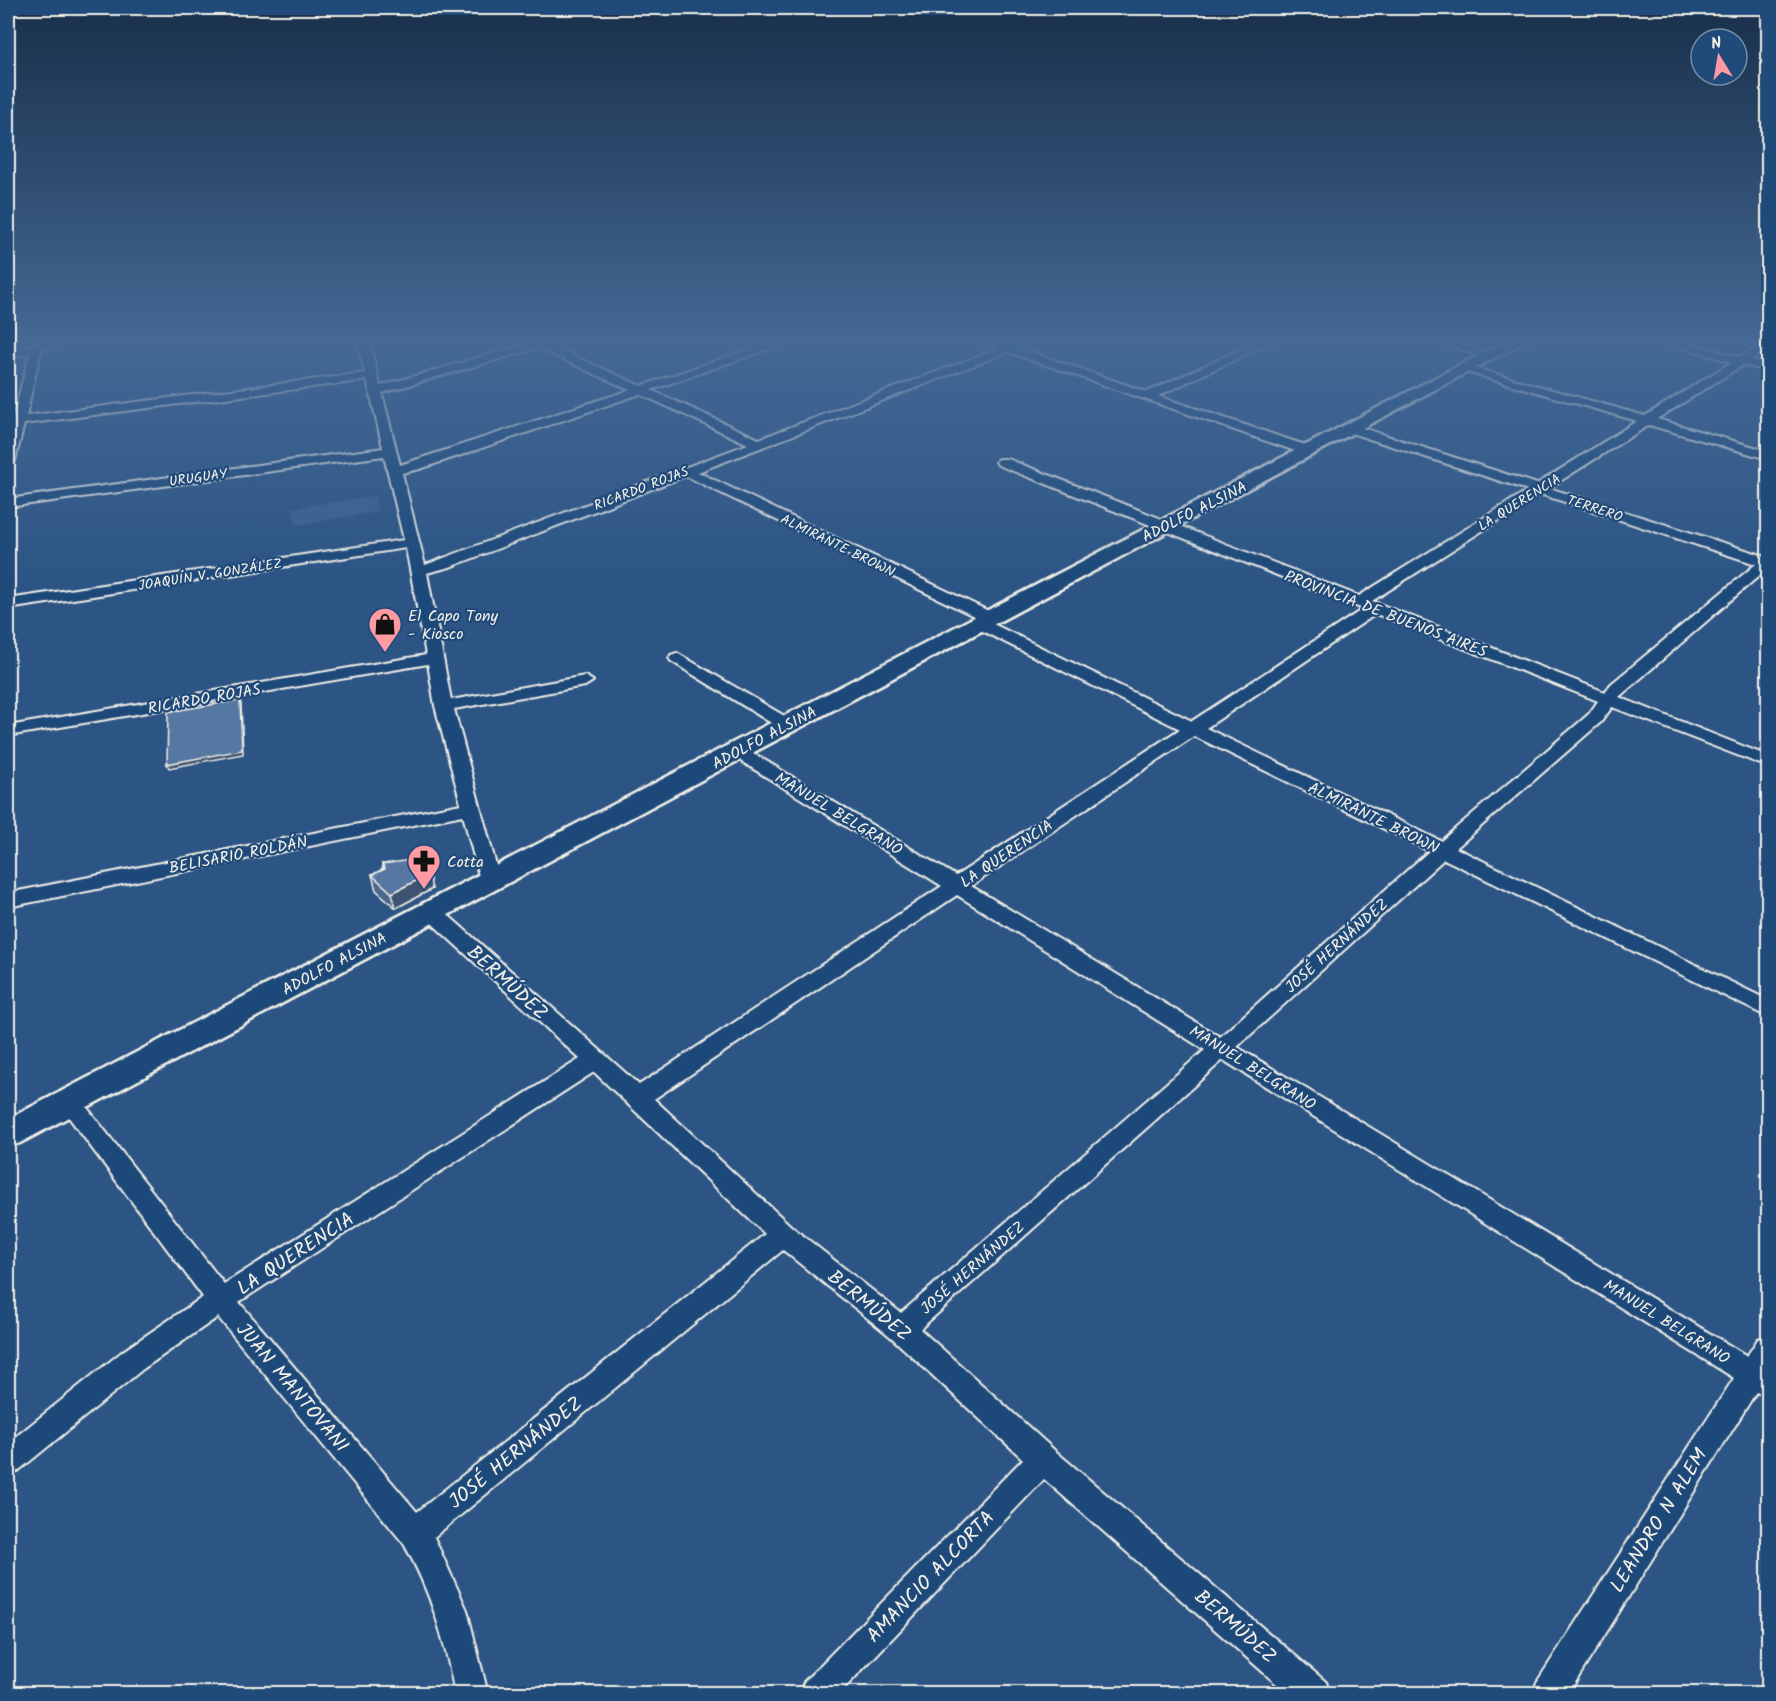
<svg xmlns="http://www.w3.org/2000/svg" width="1776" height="1701" font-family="Kalam,sans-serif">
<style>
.built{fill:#3c6290}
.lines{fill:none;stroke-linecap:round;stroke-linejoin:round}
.street-casing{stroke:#f4f1e8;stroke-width:4}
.secondary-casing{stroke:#f4f1e8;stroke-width:5}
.street{fill:#1f4a7a;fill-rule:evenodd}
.secondary{fill:#1f4a7a;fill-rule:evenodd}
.wall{fill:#49668b;stroke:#f4f1e8;stroke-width:1.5}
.shaded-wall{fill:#3c5371;stroke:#f4f1e8;stroke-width:1.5}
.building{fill:#5577a2;stroke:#f4f1e8;stroke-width:1.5}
.labels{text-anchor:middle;stroke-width:4.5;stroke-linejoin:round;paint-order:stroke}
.far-street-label{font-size:14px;fill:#f4f1e8;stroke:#1f4a7a}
.street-label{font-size:16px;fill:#f4f1e8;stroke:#1f4a7a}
.poi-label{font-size:16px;fill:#f4f1e8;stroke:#1f4a7a;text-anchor:start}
.near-street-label{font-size:20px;fill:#f4f1e8;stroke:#1f4a7a}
</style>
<rect width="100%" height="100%" fill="#2c5585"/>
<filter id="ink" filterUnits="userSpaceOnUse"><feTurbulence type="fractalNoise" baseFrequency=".0167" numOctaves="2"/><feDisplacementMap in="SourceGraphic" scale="12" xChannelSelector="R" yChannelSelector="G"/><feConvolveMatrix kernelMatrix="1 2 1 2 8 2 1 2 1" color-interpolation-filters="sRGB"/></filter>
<g filter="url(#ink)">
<path class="built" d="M374 496 378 512 296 525 293 508Z"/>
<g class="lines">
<defs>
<path id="street" d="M50 340H70L41 350 26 416 365 373 357 340H369L380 386 540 340H555L550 345 641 386 777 340H795L651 390 759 439 997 349 977 340H995L1008 345 1019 340H1036L1019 348 1147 392 1261 340H1277L1158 396 1314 448 1316 451 1314 454H1304L1008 352 698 472 997 615 999 618 997 621 989 622 1192 721 1363 609 998 465 996 462 998 459H1008L1359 596 1528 490 1348 432 1346 429 1348 426H1356L1537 484 1637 421 1463 371V367H1471L1645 416 1732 362 1658 340H1678L1740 357 1768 341V349L1751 360 1768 365V371L1743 365 1657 419 1768 451V459L1649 425 1549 488 1768 557V568L1619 697 1768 756V767L1612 707 1601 722 1456 848 1768 1000V1017L1444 859 1237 1047 1747 1356 1758 1339 1768 1336V1397L1756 1392 1568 1694H1533L1537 1682 1734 1378 1223 1060 920 1329 1053 1449 1326 1682 1330 1694H1288L1044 1479 839 1694H800L804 1682 1023 1459 891 1337 783 1250 434 1537 467 1610 488 1694H455C445 1640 431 1592 404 1544L218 1317 143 1369 18 1471 8 1475V1443L123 1351 203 1297 62 1108 58 1102 62 1096 70 1093 78 1096 224 1284 580 1059 425 917 422 912 425 907 432 905 439 907 639 1085 942 886 731 755 728 751 731 747H743L956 876 1180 729 974 627 972 624 974 621 982 620 686 476 450 567 427 573 451 700 585 676 593 681 585 686 454 709 500 880 497 885 490 886 483 885 480 880 463 815 8 907V893L461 804 435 706 428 664 8 736V726L426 655 406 548 8 609V599L404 540 384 456 8 507V499L383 448 367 380 24 424 15 461 8 465V438L11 425 8 426V418H13L30 353 8 358V352ZM538 348 630 390 400 465 382 393ZM640 394 748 444 425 565 402 473 420 469ZM1540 494 1756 564 1611 684 1605 692 1372 601ZM1376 614 1598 701 1589 714 1441 841 1206 728ZM1194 736 1429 851 1220 1037 971 886ZM957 895 1205 1050 901 1313 792 1227 654 1099ZM594 1072 765 1234 417 1512 239 1302Z
M1431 340H1450L1496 356 1490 359Z
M677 653 793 721 796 725 793 729H781L671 661 669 658 671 655Z"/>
<path id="secondary" d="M1508 340H1528L20 1143 8 1147V1119Z"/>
</defs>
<use href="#street" class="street-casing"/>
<use href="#secondary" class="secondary-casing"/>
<use href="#street" class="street"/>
<use href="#secondary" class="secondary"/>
</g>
<path class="wall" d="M382 864 432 889 396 908 376 890 372 875 383 869Z"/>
<path class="shaded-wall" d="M240 700 241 704 243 754 169 768 167 764Z
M429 874 432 889 396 908 392 893Z"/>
<path class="building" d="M240 700 242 750 167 764 168 712Z
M412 860 429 874 392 893 372 875 385 869 382 864Z"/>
</g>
<linearGradient id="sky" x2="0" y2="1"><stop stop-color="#182f49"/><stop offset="0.59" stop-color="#456894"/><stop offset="1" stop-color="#456894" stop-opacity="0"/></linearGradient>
<rect width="1776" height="578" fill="url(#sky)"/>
<defs>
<symbol id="shop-pin" viewBox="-11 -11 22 30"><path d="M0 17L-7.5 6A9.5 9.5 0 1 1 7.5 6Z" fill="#ff9aa2" stroke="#1f4a7a"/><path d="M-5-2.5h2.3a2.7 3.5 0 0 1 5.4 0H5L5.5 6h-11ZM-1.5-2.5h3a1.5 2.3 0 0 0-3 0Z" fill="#111"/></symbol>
<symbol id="pharmacy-pin" viewBox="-11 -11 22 30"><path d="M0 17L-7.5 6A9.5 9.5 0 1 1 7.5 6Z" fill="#ff9aa2" stroke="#1f4a7a"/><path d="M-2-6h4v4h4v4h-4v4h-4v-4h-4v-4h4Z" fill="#111"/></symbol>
</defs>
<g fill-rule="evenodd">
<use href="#shop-pin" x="366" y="605" width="38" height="52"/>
<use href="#pharmacy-pin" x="405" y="842" width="38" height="52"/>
</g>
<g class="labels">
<g class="far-street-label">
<text transform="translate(198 477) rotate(-8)" y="5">URUGUAY</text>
<text transform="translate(641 488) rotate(-21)" y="5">RICARDO ROJAS</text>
<text transform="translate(1519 502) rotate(-32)" y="5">LA QUERENCIA</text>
<text transform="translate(1595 508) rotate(18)" y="5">TERRERO</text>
<text transform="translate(838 545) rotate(26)" y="5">ALMIRANTE BROWN</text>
<text transform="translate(210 574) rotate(-9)" y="5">JOAQUÍN V. GONZÁLEZ</text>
</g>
<g class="street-label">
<text transform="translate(1194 511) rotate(-27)" y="6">ADOLFO ALSINA</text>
<text transform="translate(1386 613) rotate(21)" y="6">PROVINCIA DE BUENOS AIRES</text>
<text transform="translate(204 698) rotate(-10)" y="6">RICARDO ROJAS</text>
<text transform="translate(764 737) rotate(-28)" y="6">ADOLFO ALSINA</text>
<text transform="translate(839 813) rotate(31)" y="6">MANUEL BELGRANO</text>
<text transform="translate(1374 817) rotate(26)" y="6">ALMIRANTE BROWN</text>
<text transform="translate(1006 853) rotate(-34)" y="6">LA QUERENCIA</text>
<text transform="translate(238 854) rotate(-11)" y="6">BELISARIO ROLDÁN</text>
<text transform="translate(1336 945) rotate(-42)" y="6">JOSÉ HERNÁNDEZ</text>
<text transform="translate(334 963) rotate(-28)" y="6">ADOLFO ALSINA</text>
<text transform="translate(1253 1067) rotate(32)" y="6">MANUEL BELGRANO</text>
<text transform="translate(972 1267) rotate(-41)" y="6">JOSÉ HERNÁNDEZ</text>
<text transform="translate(1667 1321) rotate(32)" y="6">MANUEL BELGRANO</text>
</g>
<g class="poi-label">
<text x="408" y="621">El Capo Tony<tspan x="408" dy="18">- Kiosco</tspan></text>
<text x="447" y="867">Cotta</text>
</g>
<g class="near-street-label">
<text transform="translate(508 982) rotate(42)" y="7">BERMÚDEZ</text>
<text transform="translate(295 1253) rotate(-33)" y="7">LA QUERENCIA</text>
<text transform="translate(870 1305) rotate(39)" y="7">BERMÚDEZ</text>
<text transform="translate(293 1387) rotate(50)" y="7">JUAN MANTOVANI</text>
<text transform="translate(515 1452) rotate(-39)" y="7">JOSÉ HERNÁNDEZ</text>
<text transform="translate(1658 1520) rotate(-58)" y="7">LEANDRO N ALEM</text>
<text transform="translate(930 1576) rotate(-46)" y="7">AMANCIO ALCORTA</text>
<text transform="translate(1236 1626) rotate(41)" y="7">BERMÚDEZ</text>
</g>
</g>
<rect width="1776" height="1701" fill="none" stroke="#1f4a7a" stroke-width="30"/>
<rect x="15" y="15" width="1746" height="1671" fill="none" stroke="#f4f1e8" stroke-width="2" filter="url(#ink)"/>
<g transform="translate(1719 57) rotate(349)"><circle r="28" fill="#1f4a7a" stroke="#748da6" stroke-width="1.5"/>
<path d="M0-4.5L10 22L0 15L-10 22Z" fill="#ff9aa2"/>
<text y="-9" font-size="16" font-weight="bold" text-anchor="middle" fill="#f4f1e8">N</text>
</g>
</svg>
